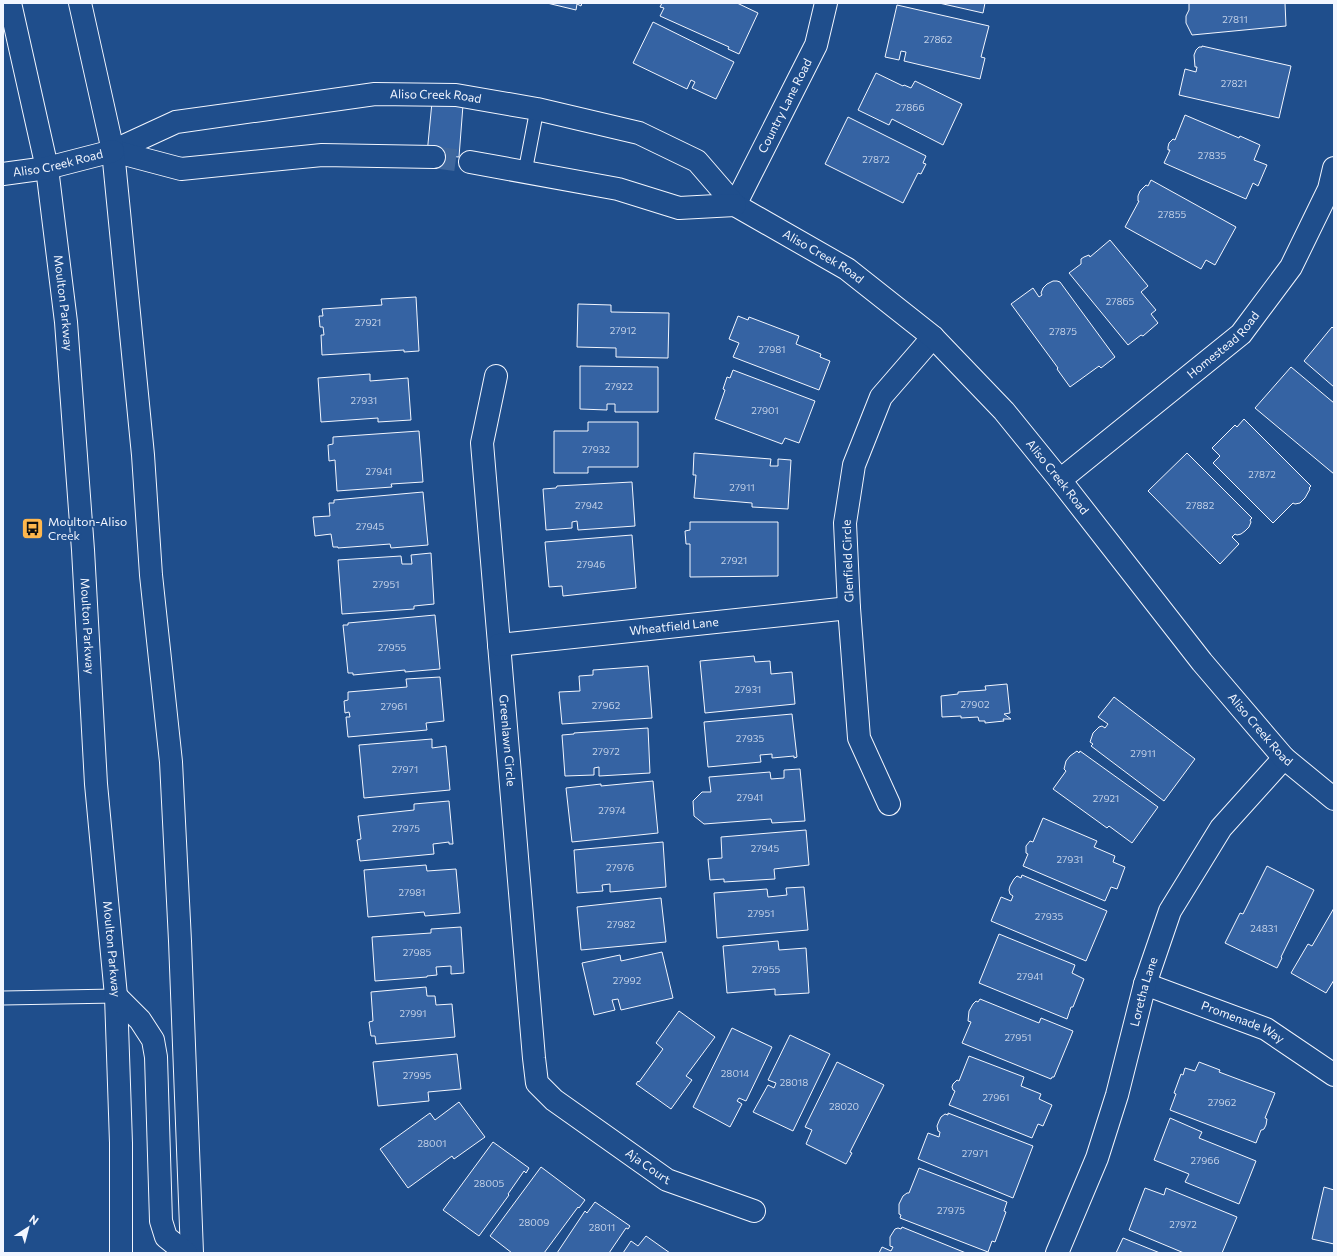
<svg xmlns="http://www.w3.org/2000/svg" width="1337" height="1256" font-family="Commissioner,sans-serif">
<style>
.building{fill:#3563a3;stroke:#f2f6ff}
.lines{fill:none;stroke-linecap:round;stroke-linejoin:round}
.tertiary-tunnel{stroke:#3f679d;stroke-width:22;stroke-dasharray:22 11;stroke-linecap:butt}
.service-casing{stroke:#f2f6ff;stroke-width:15}
.minor-casing{stroke:#f2f6ff;stroke-width:24}
.tertiary-casing{stroke:#f2f6ff;stroke-width:24}
.primary-casing{stroke:#f2f6ff;stroke-width:24}
.service{stroke:#1f4e8c;stroke-width:13}
.minor{stroke:#1f4e8c;stroke-width:22}
.tertiary{stroke:#1f4e8c;stroke-width:22}
.primary{stroke:#1f4e8c;stroke-width:22}
.labels{text-anchor:middle;stroke-width:3;stroke-linejoin:round;paint-order:stroke}
.number-label{font-size:10px;fill:#c3d1e8}
.street-label{font-size:12px;fill:#f2f6ff;stroke:#1f4e8c}
.poi-label{font-size:12px;fill:#f2f6ff;stroke:#1f4e8c;text-anchor:start}
</style>
<rect width="100%" height="100%" fill="#1f4e8c"/>
<path class="building" d="M547 3H582L581 6 577 4 576 10Z
M662 3H737L758 13 739 54 728 49 729 47 660 16 664 8 660 7Z
M939 3H985L983 13Z
M1189 3H1285L1286 26 1192 35 1186 23V16L1189 10Z
M897 5 989 26 981 57 985 58 980 79 904 61 906 52 901 51 899 60 885 57Z
M653 22 734 62 716 99 692 88 695 82 691 80 687 89 633 63Z
M1202 46 1291 66 1279 118 1179 95 1185 69 1196 72 1197 67H1195L1194 55 1196 50 1199 47H1202Z
M876 73 903 86 904 85 911 88 915 81 962 104 943 145 892 119 889 125 858 110Z
M432 102 463 105 459 157 427 154Z
M1185 115 1239 138 1240 136 1260 145 1254 160 1267 165 1258 186 1253 183 1246 199 1164 163 1170 150H1168V147L1169 143 1173 139 1175 140Z
M848 117 926 156 923 163 926 164 921 174 918 173 903 203 825 164Z
M1151 180 1236 227 1215 265 1206 260 1201 269 1125 227 1139 201H1138V196L1140 191 1146 185 1148 186Z
M1110 240 1148 286 1141 292 1156 310 1151 314 1158 323 1143 336 1141 335 1128 345 1069 273 1081 264V259L1084 257 1089 255 1090 257Z
M1053 281H1057L1060 282 1115 357 1101 368 1099 366 1070 387 1057 369 1058 368 1011 304 1033 288 1039 297 1042 295 1041 293 1043 288 1047 284Z
M416 297 419 351 404 352V350L322 355 321 335H324L323 327H320L319 316H323L322 309 382 305 381 299Z
M578 304 611 305V312L669 313 668 358 616 357V348L577 347Z
M738 316 748 320 749 317 799 336 796 344 821 354 820 357 830 361 819 390 733 357 739 343 729 339Z
M1332 327 1334 329V387L1304 361Z
M580 366 658 367V412H615V404H607V410L580 409Z
M1291 367 1334 403V474L1255 408Z
M733 370 815 401 799 443 785 438 782 444 715 419 725 390 723 389 727 377 730 378Z
M370 374V381L408 378 411 420 378 422V418L321 422 318 378Z
M1244 419 1311 486 1309 488 1310 489 1305 498 1300 503 1295 504 1293 503 1273 523 1213 463 1220 456 1212 448 1235 425 1237 427Z
M588 422H638V467H588V473H554V431H588Z
M419 431 423 482 391 484 392 487 337 491 335 460 329 461 328 445 333 444V437Z
M694 453 771 459 770 466H778V459L791 460 788 509 752 507V503L694 498 696 475H693Z
M1187 453 1252 518 1250 520 1251 522 1249 527 1245 531 1241 534 1237 535 1235 534 1232 537 1239 544 1220 564 1148 491Z
M632 482 635 526 578 530 577 521 572 522V528L546 530 543 489 556 488 557 486Z
M423 492 428 545 391 548 390 544 338 548V547H333L331 534 315 536 313 517 330 516 329 503H334V500Z
M690 522H778V576L690 577V544H686L685 531 690 530Z
M632 535 636 588 563 596 562 586 549 587 545 542Z
M431 553 434 604 414 606V609L342 614 338 560 401 556 402 564H412L411 555Z
M435 615 440 669 405 672V670L353 675V673H348L343 625H348V623Z
M754 656 755 662 770 661 771 674 792 672 795 704 705 713 700 661Z
M648 666 652 718 562 724 559 692 580 691 579 676 593 675V670Z
M440 677 444 721 426 723 427 730 348 737 346 717H350L349 712 345 713 344 701 348 700V692L407 687 406 679Z
M1007 684 1010 713 1004 714 1011 719H1003L1004 721 985 723V721H979L978 717 961 718V716L942 717 941 696 958 694V692L986 690 985 686Z
M1114 697 1195 759 1164 801 1091 746 1093 744 1090 742 1093 733 1099 727 1102 726 1105 728 1108 724 1098 717Z
M792 714 797 757 794 758V756L772 758V754L760 755 761 762 708 767 704 722Z
M648 728 650 773 599 776V767L594 768V775L565 776 562 735 574 734V733Z
M432 739V748L446 746 450 790 364 798 359 745Z
M1077 751 1079 753 1080 751 1158 807 1132 843 1109 826 1107 828 1053 789 1066 771 1064 769 1066 761 1070 756Z
M800 769 805 821 772 823 771 819 704 824 694 816 693 801 702 792H711L709 777 770 772 771 779 784 778V770Z
M653 781 658 833 572 842 566 788 601 784V786Z
M449 801 453 844H449V842L433 844 434 854 360 861 357 840 361 839 358 816 414 810V804Z
M1043 818 1097 841 1094 847 1115 856 1113 862 1125 867 1117 889 1111 887 1105 901 1023 866 1028 854 1026 853V846L1030 841 1033 842Z
M806 830 809 865 774 869 775 879 724 882V879L710 880 708 859 722 858 721 837Z
M663 842 666 887 610 892V884L602 885 603 891 577 893 574 850Z
M426 865 427 871 456 869 460 913 425 916 424 912 368 917 364 870Z
M1267 866 1314 890 1281 957 1282 958 1277 968 1225 943 1240 913 1243 914Z
M1022 875 1107 911 1086 961 991 921 1001 897 1011 901 1013 896 1010 894 1009 890 1010 886 1014 879 1017 876 1021 878Z
M804 887 808 930 717 938 714 893 767 889 768 897 787 895 786 888Z
M661 898 666 942 581 950 577 907Z
M1334 908V980L1326 993 1291 973 1308 944 1312 946Z
M461 927 464 973 451 974V966L436 967 437 975 427 976V977L375 981 372 937 431 933V929Z
M999 934 1075 965 1072 973 1084 979 1073 1007H1071L1067 1019 979 983Z
M778 941 779 950 806 948 809 993 775 995V989L727 993 723 946Z
M662 952 673 998 621 1010 618 999 612 1000 615 1010 594 1015 582 963 620 955 621 961Z
M426 987 427 996H435L436 1005 452 1004 455 1037 376 1044 375 1036H371L369 1022 373 1021 371 992Z
M980 999 1039 1023 1041 1018 1073 1031 1054 1077H1052L1051 1079 962 1043 971 1022 968 1021 969 1011 973 1004 976 1001 978 1002Z
M679 1011 715 1037 686 1076 692 1080 671 1109 636 1084 638 1081 639 1082 663 1049 656 1043Z
M732 1028 772 1047 746 1101 739 1098 737 1101 742 1104 730 1127 693 1107Z
M790 1035 830 1054 793 1131 753 1112 768 1085 774 1088 776 1083 768 1080Z
M457 1054 461 1089 428 1092 429 1101 378 1106 373 1062Z
M969 1056 1024 1077 1021 1086 1041 1094 1039 1099 1052 1105 1043 1126 1038 1124 1032 1138 949 1105 955 1091 953 1090 952 1087 953 1084 957 1080 959 1081Z
M837 1062 884 1085 850 1152 852 1153 846 1164 806 1144 812 1130 805 1127Z
M1199 1062 1220 1070 1219 1072 1275 1093 1265 1118 1267 1119 1266 1125 1264 1129 1262 1130H1261L1256 1143 1170 1110 1176 1094 1174 1093 1181 1074 1183 1075 1185 1068 1195 1071Z
M459 1102 485 1137 454 1159 452 1156 408 1188 380 1149 430 1113 435 1120Z
M948 1113 1033 1146 1013 1198 918 1159 928 1133 939 1137 940 1132 938 1131 937 1126 939 1121 941 1117 945 1114 948 1115Z
M1170 1118 1202 1132 1199 1138 1256 1161 1239 1204 1185 1182 1189 1174 1154 1160Z
M493 1142 529 1168 526 1173 524 1171 508 1194 509 1195 479 1236 443 1210Z
M541 1167 585 1200 579 1208 578 1207 544 1253H512L490 1236Z
M919 1168 1007 1202 1004 1211 1006 1212 995 1242 992 1241 988 1252 900 1218 901 1215 899 1214V1204L903 1196 907 1193H909Z
M1324 1187 1334 1190V1244L1312 1239Z
M1145 1188 1164 1195 1166 1188 1237 1217 1222 1253H1184L1129 1230Z
M595 1202 630 1226 628 1229 626 1228 609 1253H557L585 1211 587 1213Z
M902 1227 966 1253H879L882 1247 891 1251 893 1247 890 1246V1237L895 1229 898 1228 901 1229Z
M646 1236 670 1253H623L631 1241 638 1246Z
M1123 1238 1160 1253H1116Z"/>
<g class="lines">
<path class="tertiary-tunnel" d="M434 157 470 162"/>
<defs>
<path id="service" d="M525 172 537 109
M3 998 116 996"/>
<g id="minor">
<path id="s1" d="M735 205 816 45 826 3"/>
<path id="s2" d="M496 376 482 443 534 1058 537 1083 554 1100 667 1180 754 1211"/>
<path id="s3" d="M1060 480 1241 334 1291 267 1329 189 1334 168"/>
<path id="s4" d="M499 645 849 608"/>
<path d="M889 804 859 738 849 608 845 523 854 465 881 397 933 337"/>
<path id="s5" d="M1145 984 1266 1029 1334 1075"/>
<path id="s6" d="M1057 1253 1097 1158 1117 1095 1145 984 1170 911 1221 828 1284 758"/>
</g>
<g id="tertiary">
<path id="s7" d="M113 151 176 122 375 94 456 95 537 109 639 133 697 161 735 205 847 269 933 337 1004 411 1060 480 1202 662 1284 758 1334 799"/>
<path d="M113 151 181 169 322 155 434 157"/>
<path d="M470 162 618 189 679 208 735 205"/>
</g>
<g id="primary">
<path id="s8" d="M10 3 47 168 66 322 83 550 96 784 116 996 121 1143V1253"/>
<path d="M80 3 113 151 143 455 151 575 171 762 180 941 192 1253"/>
<path id="s9" d="M3 174 47 168 113 151"/>
<path d="M116 996 140 1020 153 1040 156 1057 161 1221 166 1237 186 1253"/>
</g>
</defs>
<use href="#service" class="service-casing"/>
<use href="#minor" class="minor-casing"/>
<use href="#tertiary" class="tertiary-casing"/>
<use href="#primary" class="primary-casing"/>
<use href="#service" class="service"/>
<use href="#minor" class="minor"/>
<use href="#tertiary" class="tertiary"/>
<use href="#primary" class="primary"/>
</g>
<defs>
<symbol id="bus-square" viewBox="-11 -11 22 22"><rect x="-9" y="-9" width="18" height="18" rx="4" fill="#ffb74d" stroke="#1f4e8c"/><path d="M-5-6H5V4H4V6H2V4H-2V6H-4V4H-5ZM-3.5-4V0h7V-4ZM-3.5 1.2v1.5H-2V1.2ZM2 1.2v1.5H3.5V1.2Z" fill="#111"/></symbol>
</defs>
<g fill-rule="evenodd">
<use href="#bus-square" x="20" y="516" width="25" height="25"/>
</g>
<g class="labels">
<g class="number-label">
<text x="1235" y="23">27811</text>
<text x="938" y="43">27862</text>
<text x="1234" y="87">27821</text>
<text x="910" y="111">27866</text>
<text x="1212" y="159">27835</text>
<text x="876" y="163">27872</text>
<text x="1172" y="218">27855</text>
<text x="1120" y="305">27865</text>
<text x="368" y="326">27921</text>
<text x="623" y="334">27912</text>
<text x="1063" y="335">27875</text>
<text x="772" y="353">27981</text>
<text x="619" y="390">27922</text>
<text x="364" y="404">27931</text>
<text x="765" y="414">27901</text>
<text x="596" y="453">27932</text>
<text x="379" y="475">27941</text>
<text x="1262" y="478">27872</text>
<text x="742" y="491">27911</text>
<text x="589" y="509">27942</text>
<text x="1200" y="509">27882</text>
<text x="370" y="530">27945</text>
<text x="734" y="564">27921</text>
<text x="591" y="568">27946</text>
<text x="386" y="588">27951</text>
<text x="392" y="651">27955</text>
<text x="748" y="693">27931</text>
<text x="975" y="708">27902</text>
<text x="606" y="709">27962</text>
<text x="394" y="710">27961</text>
<text x="750" y="742">27935</text>
<text x="606" y="755">27972</text>
<text x="1143" y="757">27911</text>
<text x="405" y="773">27971</text>
<text x="750" y="801">27941</text>
<text x="1106" y="802">27921</text>
<text x="612" y="814">27974</text>
<text x="406" y="832">27975</text>
<text x="765" y="852">27945</text>
<text x="1070" y="863">27931</text>
<text x="620" y="871">27976</text>
<text x="412" y="896">27981</text>
<text x="761" y="917">27951</text>
<text x="1049" y="920">27935</text>
<text x="621" y="928">27982</text>
<text x="1264" y="932">24831</text>
<text x="417" y="956">27985</text>
<text x="766" y="973">27955</text>
<text x="1030" y="980">27941</text>
<text x="627" y="984">27992</text>
<text x="413" y="1017">27991</text>
<text x="1018" y="1041">27951</text>
<text x="735" y="1077">28014</text>
<text x="417" y="1079">27995</text>
<text x="794" y="1086">28018</text>
<text x="996" y="1101">27961</text>
<text x="1222" y="1106">27962</text>
<text x="844" y="1110">28020</text>
<text x="432" y="1147">28001</text>
<text x="975" y="1157">27971</text>
<text x="1205" y="1164">27966</text>
<text x="489" y="1187">28005</text>
<text x="951" y="1214">27975</text>
<text x="534" y="1226">28009</text>
<text x="1183" y="1228">27972</text>
<text x="602" y="1231">28011</text>
</g>
<g class="street-label">
<text dy="4" stroke="none"><textPath href="#s7" startOffset="331">Aliso Creek Road</textPath></text>
<text dy="4" stroke="none"><textPath href="#s1" startOffset="111">Country Lane Road</textPath></text>
<text dy="4" stroke="none"><textPath href="#s9" startOffset="56">Aliso Creek Road</textPath></text>
<text dy="4" stroke="none"><textPath href="#s7" startOffset="763">Aliso Creek Road</textPath></text>
<text dy="4" stroke="none"><textPath href="#s8" startOffset="305">Moulton Parkway</textPath></text>
<text dy="4" stroke="none"><textPath href="#s3" startOffset="212">Homestead Road</textPath></text>
<text dy="4" stroke="none"><textPath href="#s7" startOffset="1087">Aliso Creek Road</textPath></text>
<text transform="translate(848 561) rotate(-92)" y="4">Glenfield Circle</text>
<text dy="4" stroke="none"><textPath href="#s8" startOffset="629">Moulton Parkway</textPath></text>
<text dy="4" stroke="none"><textPath href="#s4" startOffset="176">Wheatfield Lane</textPath></text>
<text dy="4" stroke="none"><textPath href="#s7" startOffset="1411">Aliso Creek Road</textPath></text>
<text dy="4" stroke="none"><textPath href="#s2" startOffset="367">Greenlawn Circle</textPath></text>
<text dy="4" stroke="none"><textPath href="#s8" startOffset="953">Moulton Parkway</textPath></text>
<text dy="4" stroke="none"><textPath href="#s6" startOffset="276">Loretha Lane</textPath></text>
<text dy="4" stroke="none"><textPath href="#s5" startOffset="105">Promenade Way</textPath></text>
<text dy="4" stroke="none"><textPath href="#s2" startOffset="850">Aja Court</textPath></text>
</g>
<g class="poi-label">
<text x="48" y="526">Moulton-Aliso<tspan x="48" dy="14">Creek</tspan></text>
</g>
</g>
<rect width="1337" height="1256" fill="none" stroke="#f2f6ff" stroke-width="8"/>
<g transform="translate(28 1228) rotate(36)" stroke="#1f4e8c" stroke-width="3" paint-order="stroke">
<path d="M0-3L7 15L0 10L-7 15Z" fill="#f2f6ff"/>
<text y="-6" font-size="11" font-weight="bold" text-anchor="middle" fill="#f2f6ff">N</text>
</g>
</svg>
